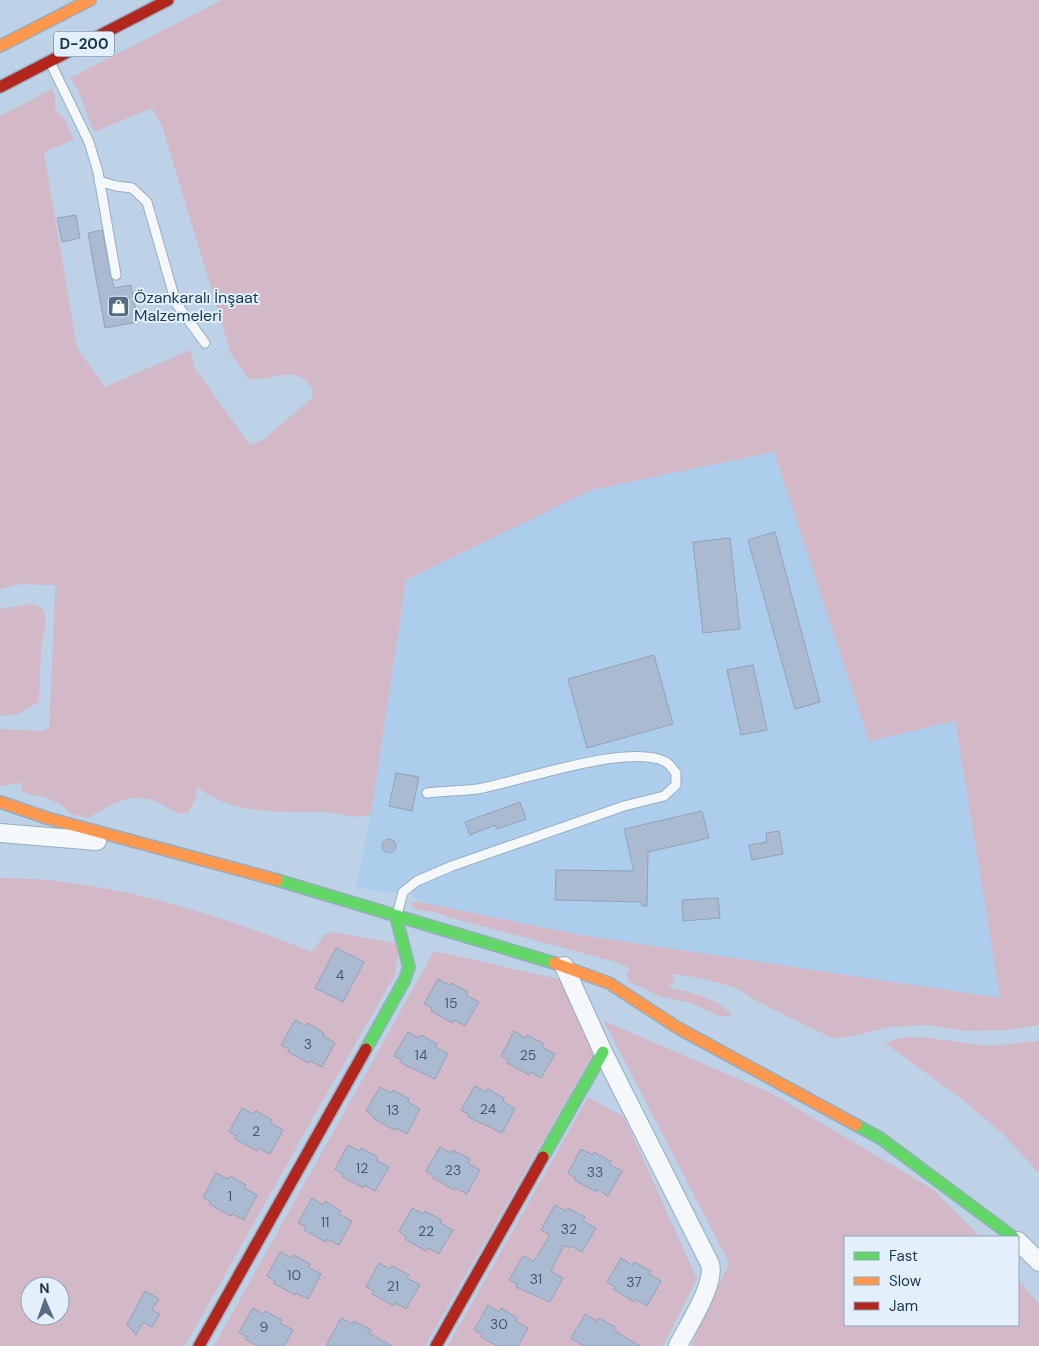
<svg xmlns="http://www.w3.org/2000/svg" width="1039" height="1346" font-family="'DM Sans',sans-serif">
<style>
.built{fill:#adcdec}
.green{fill:#d3b8c7;fill-rule:evenodd}
.building{fill:#aabad0;stroke:#93a1b7}
.lines{fill:none;stroke-linecap:round;stroke-linejoin:round}
.lane-casing{stroke:#97adc1;stroke-width:11}
.street-casing{stroke:#97adc1;stroke-width:20}
.fast-casing{stroke:#97adc1;stroke-width:14}
.slow-casing{stroke:#97adc1;stroke-width:14}
.jam-casing{stroke:#97adc1;stroke-width:14}
.lane{stroke:#f5f8fb;stroke-width:9}
.street{stroke:#f5f8fb;stroke-width:18}
.fast{stroke:#63d668;stroke-width:11}
.slow{stroke:#ff974d;stroke-width:11}
.jam{stroke:#b3261e;stroke-width:11}
.labels{text-anchor:middle;stroke-width:4;stroke-linejoin:round;paint-order:stroke}
.number-label{font-size:14px;fill:#435b72}
.shield{fill:#e3f0fc;stroke:#576e82;stroke-width:1}
.shield-label{font-size:15px;font-weight:bold;fill:#1b364e}
.poi-label{font-size:16px;fill:#1b364e;stroke:#e3f0fc;text-anchor:start}
</style>
<rect width="100%" height="100%" fill="#bdd2e6"/>
<path class="built" d="M774 452 869 740 955 721 1000 998 580 935 420 902 411 893 385 892 356 887 371 814 406 580 591 490Z"/>
<path class="green" d="M222 0H1039V1025L1009 1030 965 1031 930 1025 891 1027 848 1037 832 1038 760 1003 734 987 695 977 672 974 674 982 668 987C687 992 720 998 732 1016H719L691 1003 659 996 628 981 626 972 631 969 616 962 448 917C437 910 425 912 413 908L411 903 420 902 580 935 1000 998 955 721 869 741 774 452 591 490 406 580 371 814C353 820 340 812 322 812 279 812 233 815 197 787L196 797 189 812 180 814C171 811 164 805 155 801 129 791 109 806 88 818L71 814 60 804 42 796 30 795 21 790 22 783 0 786V729L41 731 49 728 55 599V585L18 584 0 589V116L52 89 55 96V110L64 118 74 140 44 152 77 348 105 387 190 350 195 369 250 445 263 440 312 398 313 389C291 360 276 384 248 378L231 354 162 126 152 108 94 132C85 114 83 93 70 78Z
M32 604 42 608C50 624 42 634 41 650 40 667 40 684 39 702L18 714 0 716V609Z
M0 878C107 878 213 913 312 952L324 935 333 932 399 944 395 975 318 1109 185 1346H0ZM30 1286H60V1316H30Z
M434 951 563 980 593 1054 425 1346H214Z
M604 1021 771 1093 934 1190 980 1237H845V1325H1018V1280L1039 1304V1346H691L729 1263Z
M920 1037 990 1046 1039 1041V1173L1003 1134 963 1100 885 1043 900 1038Z
M588 1097 624 1117 697 1279 663 1346H448Z"/>
<path class="building" d="M76 215 80 238 62 242 57 218Z
M102 230 114 288 131 285 138 322 105 328 88 233Z
M775 532 820 702 795 709 748 540Z
M730 538 740 629 703 633 693 542Z
M654 655 673 724 587 748 568 679Z
M753 665 767 730 741 735 727 670Z
M396 773 419 777 412 811 389 806Z
M520 802 526 819 497 829 495 825 470 835 465 822Z
M702 811 709 838 648 852 647 906H642L641 902 555 900 556 870 634 871 624 829Z
M779 831 783 854 752 860 749 845 767 842 766 833Z
M382 846a7 7 0 1 1 14 0a7 7 0 1 1-14 0Z
M718 898 720 918 683 921 682 900Z
M336 948 364 962 343 1002 315 988Z
M438 979 449 985 451 983 468 992 466 995 479 1002 465 1026 454 1020 452 1023 431 1011 432 1008 424 1004Z
M295 1020 306 1026 308 1023 324 1033 323 1036 335 1043 322 1067 310 1061 309 1063 288 1052 289 1049 281 1045Z
M514 1031 525 1038 527 1035 544 1044 542 1047 555 1054 541 1078 530 1072 529 1075 507 1063 509 1060 501 1056Z
M408 1032 419 1038 421 1035 437 1044 436 1047 448 1054 435 1079 401 1063 402 1060 394 1056Z
M475 1086 486 1092 488 1089 504 1098 503 1101 515 1109 502 1133 468 1117 469 1115 461 1110Z
M380 1087 391 1093 393 1090 409 1099 408 1102 420 1109 407 1134 396 1128 394 1130 373 1118 374 1116 366 1111Z
M242 1108 254 1114 256 1111 272 1120 270 1123 283 1130 270 1154 258 1148 257 1151 235 1139 237 1136 229 1132Z
M348 1145 359 1151 361 1148 378 1157 376 1160 389 1167 375 1191 364 1185 363 1188 341 1176 343 1174 335 1169Z
M440 1147 451 1153 453 1150 470 1159 468 1163 480 1170 467 1194 456 1188 454 1190 433 1178 434 1176 426 1171Z
M581 1149 593 1155 594 1152 611 1161 609 1164 622 1171 608 1196 597 1189 596 1192 574 1180 576 1178 568 1173Z
M216 1173 228 1179 230 1176 246 1185 244 1188 257 1195 244 1220 232 1214 231 1216 209 1204 211 1202 203 1197Z
M312 1198 323 1205 325 1201 341 1211 339 1214 352 1221 339 1245 327 1239 326 1242 304 1230 306 1227 298 1223Z
M555 1205 566 1211 568 1208 585 1217 583 1221 596 1228 582 1252 571 1246 569 1248 564 1245 551 1271 563 1278 550 1302 516 1287 517 1284 509 1280 523 1256 534 1261 549 1237V1234L541 1230Z
M412 1208 423 1214 425 1211 442 1220 440 1223 453 1230 439 1254 428 1248 426 1251 405 1239 406 1236 399 1232Z
M280 1252 292 1258 294 1255 310 1264 308 1267 321 1274 308 1299 296 1293 295 1295 273 1283 275 1281 267 1276Z
M621 1258 632 1265 634 1262 651 1271 649 1274 661 1281 647 1306 636 1299 635 1302 613 1289 615 1287 607 1282Z
M379 1263 390 1269 392 1266 409 1275 407 1278 420 1285 406 1309 395 1303 394 1306 372 1294 374 1291 366 1287Z
M145 1291 159 1299 152 1310 160 1314 152 1327 143 1322 136 1335 127 1324Z
M488 1305 499 1312 501 1308 517 1318 516 1321 528 1328 518 1346H497L481 1337 482 1334 474 1330Z
M253 1308 264 1314 265 1311 282 1320 280 1323 293 1330 284 1346H258L245 1339 247 1337 239 1332Z
M585 1314 596 1321 598 1318 615 1327 613 1330 640 1346H584L571 1338Z
M341 1318 352 1324 354 1321 371 1330 369 1333 392 1346H326Z"/>
<g class="lines">
<defs>
<path id="lane" d="M51 64 89 142 98 172 116 275
M99 181 116 186 132 188 147 202 176 303 205 343
M397 915 403 892 417 881 452 866 624 806 664 796 676 785V773C673 769 669 764 666 762 629 742 519 782 477 789 461 791 444 791 427 793"/>
<path id="street" d="M0 833 97 841
M564 966 603 1052 710 1264C716 1284 687 1327 678 1346
M1018 1241 1039 1262"/>
<path id="fast" d="M277 880 554 963
M366 1049 404 981 409 967 396 917
M856 1125 880 1138 1013 1237
M543 1157 603 1052"/>
<path id="slow" d="M0 46 90 0
M0 802 47 818 277 880
M554 963 609 983 678 1028 856 1125"/>
<path id="jam" d="M0 87 168 0
M199 1346 366 1049
M436 1346 543 1157"/>
</defs>
<use href="#lane" class="lane-casing"/>
<use href="#street" class="street-casing"/>
<use href="#fast" class="fast-casing"/>
<use href="#slow" class="slow-casing"/>
<use href="#jam" class="jam-casing"/>
<use href="#lane" class="lane"/>
<use href="#street" class="street"/>
<use href="#fast" class="fast"/>
<use href="#slow" class="slow"/>
<use href="#jam" class="jam"/>
</g>
<defs>
<symbol id="shop-square" viewBox="-11 -11 22 22"><rect x="-9" y="-9" width="18" height="18" rx="4" fill="#546d83" stroke="#e3f0fc"/><path d="M-5-2.5h2.3a2.7 3.5 0 0 1 5.4 0H5L5.5 6h-11ZM-1.5-2.5h3a1.5 2.3 0 0 0-3 0Z" fill="#fff"/></symbol>
</defs>
<g fill-rule="evenodd">
<use href="#shop-square" x="106" y="294" width="25" height="25"/>
</g>
<g class="labels">
<g class="number-label">
<text x="340" y="980">4</text>
<text x="451" y="1008">15</text>
<text x="308" y="1049">3</text>
<text x="421" y="1060">14</text>
<text x="528" y="1060">25</text>
<text x="488" y="1114">24</text>
<text x="393" y="1115">13</text>
<text x="256" y="1136">2</text>
<text x="362" y="1173">12</text>
<text x="453" y="1175">23</text>
<text x="595" y="1177">33</text>
<text x="230" y="1201">1</text>
<text x="325" y="1227">11</text>
<text x="569" y="1234">32</text>
<text x="426" y="1236">22</text>
<text x="294" y="1280">10</text>
<text x="536" y="1284">31</text>
<text x="634" y="1287">37</text>
<text x="393" y="1291">21</text>
<text x="499" y="1329">30</text>
<text x="264" y="1332">9</text>
</g>
<rect class="shield" x="54" y="31.5" width="60" height="25" rx="4"/>
<g class="shield-label">
<text x="84" y="49">D-200</text>
</g>
<g class="poi-label">
<text x="134" y="303">Özankaralı İnşaat<tspan x="134" dy="18">Malzemeleri</tspan></text>
</g>
</g>
<rect x="844" y="1236" width="175" height="90" fill="#e3f0fc" stroke="#93a6b6"/>
<rect x="854" y="1252" width="25" height="8" fill="#63d668" stroke="#93a6b6"/>
<text x="889" y="1261" font-size="15" fill="#1b364e">Fast</text>
<rect x="854" y="1277" width="25" height="8" fill="#ff974d" stroke="#93a6b6"/>
<text x="889" y="1286" font-size="15" fill="#1b364e">Slow</text>
<rect x="854" y="1302" width="25" height="8" fill="#b3261e" stroke="#93a6b6"/>
<text x="889" y="1311" font-size="15" fill="#1b364e">Jam</text>
<g transform="translate(45 1301) rotate(358)"><circle r="24" fill="#e3f0fc" stroke="#93a6b6"/>
<path d="M0-4L9 19L0 12L-9 19Z" fill="#546d83"/>
<text y="-8" font-size="14" font-weight="bold" text-anchor="middle" fill="#1b364e">N</text>
</g>
</svg>
